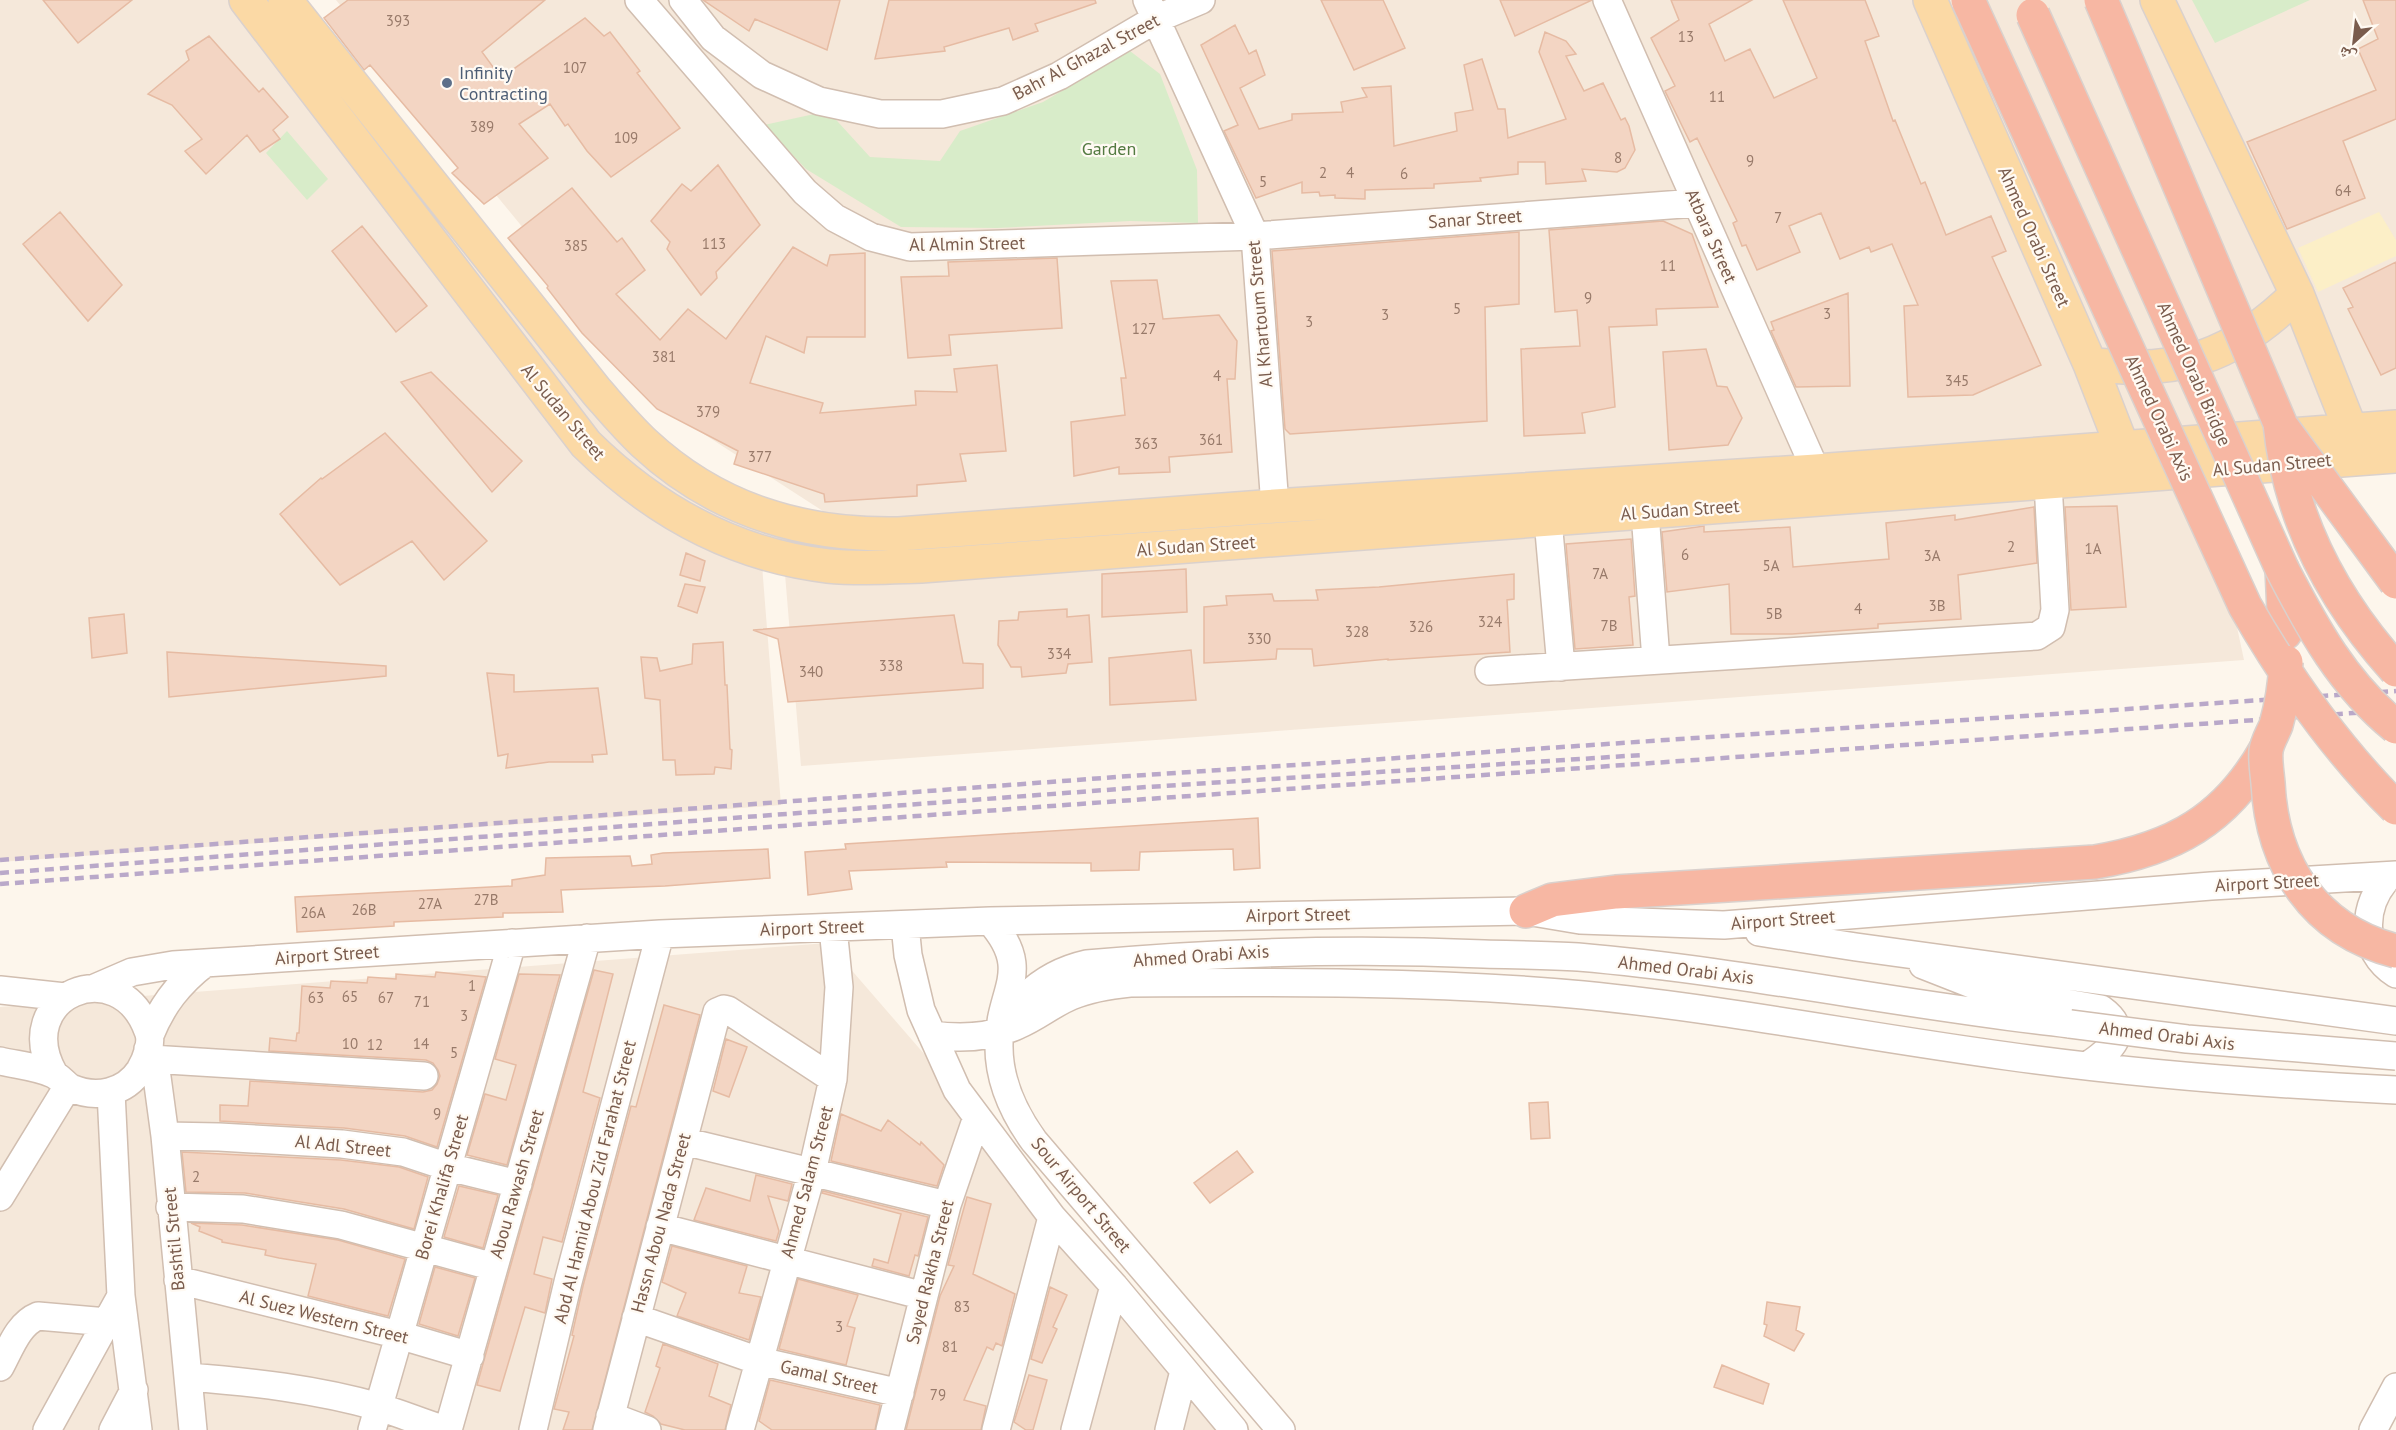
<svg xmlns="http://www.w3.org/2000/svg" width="2396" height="1430" font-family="'PT Sans','Noto Naskh Arabic',sans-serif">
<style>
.residential{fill:#f5e8da}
.green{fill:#d8ecc9}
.sand{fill:#fcefc7}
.building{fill:#f3d5c3;stroke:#e6bba3;stroke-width:1.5}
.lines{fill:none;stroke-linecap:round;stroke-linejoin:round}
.minor-casing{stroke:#d1beb0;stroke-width:30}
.major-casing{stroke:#dad1cd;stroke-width:36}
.highway-casing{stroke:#dad1cd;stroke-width:36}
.minor{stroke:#fff;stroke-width:27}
.major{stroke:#fbd9a5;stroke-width:33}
.highway{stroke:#f7b7a3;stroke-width:33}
.rail{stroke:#b9a8c9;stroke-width:4.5;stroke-dasharray:9 6;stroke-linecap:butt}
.minor-bridge-casing{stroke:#d1beb0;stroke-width:30;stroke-linecap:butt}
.highway-bridge-casing{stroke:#dad1cd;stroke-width:36;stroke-linecap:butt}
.minor-bridge{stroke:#fff;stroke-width:27}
.highway-bridge{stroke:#f7b7a3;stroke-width:33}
.service-dot{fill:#5c6f8a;stroke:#fffaf3;stroke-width:2}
.labels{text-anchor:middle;stroke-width:4.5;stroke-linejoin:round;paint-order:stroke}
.number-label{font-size:15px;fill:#987a6a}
.street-label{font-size:18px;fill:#7a5c4d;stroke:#fffaf3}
.service-label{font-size:18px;fill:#4e5e75;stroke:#fffaf3;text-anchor:start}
.park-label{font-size:18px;fill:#537a41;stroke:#fffaf3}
</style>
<rect width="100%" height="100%" fill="#fdf6ec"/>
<path class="residential" d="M0 0H273L615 420 759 527 781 805 0 862Z
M336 0H2396V435L843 524 679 418Z
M2206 482 2244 660 801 766 785 574Z
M828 943 1250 1430H0V1007Z"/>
<path class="green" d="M2192 0H2310L2215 43Z
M1130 51 1160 74 1197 170 1198 223 1130 221 997 228 901 227 806 169 764 125 828 111 870 157 940 161 960 131 1043 102Z
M287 131 328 179 307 200 266 153Z"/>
<path class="sand" d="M2379 212 2396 240V256L2318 292 2298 248Z"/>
<path class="building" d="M43 0H132L78 43Z
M348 0H545L482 52 501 78 585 18 604 36 610 32 640 71 637 73 680 128 611 177 587 151 568 124 565 126 550 104 519 124 548 158 484 204 452 173 458 168 370 65 364 70 324 18Z
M703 0H840L827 50 755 19 749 31Z
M889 0H1095L1096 3 1035 24 1038 31 1013 40 1009 28 944 47 945 51 875 59Z
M1321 0H1383L1405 48 1354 70Z
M1500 0H1592L1515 36Z
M1671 0H1752L1709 24 1725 61 1750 49 1774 98 1817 78 1783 0H1865L1879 36 1865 41 1893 121 1895 120 1921 184 1925 182 1946 235 1991 216 2006 251 1992 257 2041 365 1973 395 1908 397 1904 306 1918 305 1892 244 1871 252 1869 247 1840 259 1821 213 1789 226 1800 252 1757 270 1746 245 1742 246 1733 223 1737 221 1697 138 1690 142 1665 91 1675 86 1651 38 1679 20Z
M2363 0H2396V119L2343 141 2365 198 2287 229 2247 142 2376 90 2358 49 2378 39Z
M1235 25 1249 54 1256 50 1265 75 1240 88 1259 129 1292 120V114L1343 112 1341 102 1367 97 1362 88 1391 86 1394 146 1457 131 1455 113 1473 110 1464 65 1482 59 1498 109H1505L1508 138 1566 119 1539 52 1545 32 1566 41 1576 54 1566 56 1584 91 1603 83 1621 120 1625 118 1629 126 1635 150 1625 168 1617 172 1582 169 1586 181 1546 184 1545 162H1518V174L1480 178 1481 181 1434 184V188L1365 190V199L1335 198V195L1320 196 1319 192 1302 193V182L1256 198 1224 131 1238 125 1201 45Z
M209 36 259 92 263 88 288 117 273 130 280 139 260 152 247 135 206 174 185 151 202 139 172 105 148 94 189 60 186 51Z
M718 165 760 225 716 272 717 278 701 295 667 249 670 242 651 221 682 184 691 191Z
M572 188 617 242 622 238 645 270 616 294 660 340 688 309 726 339 793 247 827 266 830 255 865 253V337H807L804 353 766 336 750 383 823 403 820 413 916 405 915 391 957 392 954 369 997 365 1006 451 960 454 966 481 917 485V496L825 502 824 494 734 464 738 451 657 409 582 333 547 288 548 286 508 238Z
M60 212 122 285 88 321 23 244Z
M1663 221 1692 234 1718 307 1656 309 1657 325 1609 327 1615 407 1582 413 1585 433 1524 436 1521 349 1580 346 1577 310 1555 312 1549 230Z
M362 226 427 306 396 332 332 251Z
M1519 232V304L1485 307 1487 421 1290 434 1285 429 1272 251Z
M1057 258 1062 328 949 335 951 355 908 358 901 277 949 276 948 262Z
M2396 262V368L2381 375 2348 309 2353 307 2343 288Z
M1157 280 1163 319 1219 315 1237 341 1235 379H1227L1232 452 1169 457 1170 472 1119 474V467L1074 476 1071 422 1125 415 1121 378H1126L1111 281Z
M1848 293 1850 386 1796 387 1771 331 1774 330 1771 322Z
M1706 349 1717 386 1727 387 1742 418 1728 445 1669 450 1663 352Z
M431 372 522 461 492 492 401 382Z
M385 433 487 541 444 580 412 541 340 585 280 514 321 478 322 479Z
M2117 506 2126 607 2071 610 2065 507Z
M2034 507 2037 563 1958 575 1961 619 1878 624V628L1792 634H1731L1729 584 1667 592 1662 532 1704 526V532L1790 527 1793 567 1889 559 1886 523 1955 515V520Z
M1631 539 1635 596 1629 597 1633 645 1575 649 1566 544Z
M686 553 705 561 700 581 680 575Z
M1186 569 1187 612 1102 617V574Z
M1514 574V599L1507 600 1510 652 1388 660V659L1314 666 1312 649H1277L1276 659 1204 663V607L1227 605 1226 596 1272 594 1274 601 1318 600 1316 590 1379 587Z
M685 584 705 587 697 613 678 606Z
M1067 609V617L1089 615 1092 662 1068 664 1066 673 1022 677 1021 667H1011L998 645 999 621 1018 620 1019 612Z
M124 614 127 653 92 658 89 618Z
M954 615 963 663 983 664V688L788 702 778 639 753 630Z
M723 642 725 685H727L730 749 732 750 731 769 715 767 714 774 676 775 675 760H663L660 700 645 698 641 657 657 658 660 671 692 664 693 644Z
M1191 650 1196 700 1110 705 1109 658Z
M167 652 386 666V676L169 697Z
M487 673 514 675V692L598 688 607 754 592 755 593 762H549L506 768 508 754 498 756Z
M1258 818 1260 868 1234 870 1233 849 1140 852 1139 870 1091 871V863L946 862 947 867 849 871 852 889 808 895 805 852 846 849 845 844Z
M768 849 770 878 665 886 561 890 563 912 503 913V917L394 922V926L297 932 295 897 512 886V880L545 875 546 858 630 856 632 866 652 864 651 855 663 853Z
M594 970 613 974 583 1092 600 1098 562 1242 543 1237 534 1274 552 1279 545 1313 525 1307 500 1391 477 1385Z
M436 972 486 977 437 1147 405 1136 344 1128 220 1121V1105L248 1106 250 1081 423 1092 432 1090 437 1084 440 1076 438 1070 433 1063 426 1060 269 1051 270 1038 296 1041 297 1033H299L302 986 330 988 331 981 367 983 368 977 396 979V974L435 977Z
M519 974 560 975 507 1165 467 1155 485 1094 506 1100 516 1065 495 1059Z
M664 1005 700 1015 592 1430H563L569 1412 554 1409 574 1336 572 1335 583 1286 631 1106 636 1107Z
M726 1039 747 1047 729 1097 713 1091Z
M1548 1102 1550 1138 1531 1139 1529 1103Z
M841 1114 881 1131 888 1120 920 1145 921 1142 944 1165 937 1186 831 1161Z
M1237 1151 1253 1172 1210 1203 1194 1183Z
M182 1152 341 1160 399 1167 428 1177 414 1229 344 1209 245 1193 186 1192Z
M756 1175 792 1184 788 1201 768 1196 779 1231 776 1241 694 1220 706 1188 750 1201Z
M459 1186 498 1195 483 1248 444 1237Z
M823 1191 928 1217 918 1256 915 1255 909 1276 872 1266 874 1259 888 1263 901 1214 822 1193Z
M967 1197 991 1204 973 1274 1015 1294 1002 1346 996 1343 993 1350 987 1347 964 1400 986 1406 981 1430H906L940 1296 954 1266 948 1265Z
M191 1223 242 1225 338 1240 405 1259 388 1316 308 1296 316 1264 279 1258 265 1255 266 1250 222 1242V1240L199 1231 200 1227Z
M672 1246 747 1266 739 1293 761 1297 749 1340 677 1316 686 1293 662 1282Z
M435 1267 475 1278 458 1336 419 1324Z
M798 1279 858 1295 847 1326 855 1328 846 1365 779 1349Z
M1050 1287 1067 1295 1053 1327 1057 1329 1042 1363 1031 1359Z
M1767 1302 1800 1307 1796 1330 1804 1334 1794 1351 1764 1336 1767 1325 1764 1324Z
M663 1344 718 1364 709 1396 731 1405 725 1430H685L661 1424 653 1416 645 1412 660 1368 656 1366Z
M1722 1365 1769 1384 1763 1404 1714 1387Z
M1029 1375 1047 1380 1033 1430H1026L1014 1422Z
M770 1380 880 1405 875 1430H772L759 1421Z"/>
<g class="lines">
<defs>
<path id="minor" d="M639 0 805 192 835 218 871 237 910 247 1255 236 1696 203
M683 0 713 38 762 75 819 101 880 114H942L1003 101 1059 76 1156 19 1201 0
M1147 0 1255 236 1275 506
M1607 0 1816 471
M1645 513 1656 660
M1548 520 1561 667
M1489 671 2037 636 2051 627 2055 610 2048 483
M2389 876C2362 905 2359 950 2396 974
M990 921C1034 971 999 990 999 1043 998 1079 1013 1112 1034 1141L1281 1430
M905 925 908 955 921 1010 957 1090 1052 1217 1114 1286 1234 1430
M1759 932 1856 947 2396 1021
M1923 965 1974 985 2001 992 2101 1009C2133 1032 2110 1051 2087 1066
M95 988 132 972 173 965 660 934 990 921 1526 911 1580 920 1724 925 2211 886 2396 875
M0 990 65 997
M999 1033C1019 996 1047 973 1087 964 1220 952 1351 948 1484 954 1515 955 1547 955 1578 957 1743 971 1905 1006 2070 1024
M150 1035C162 1005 179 983 205 963
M932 1035C962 1039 991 1038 1018 1025 1037 1017 1052 1004 1071 996 1090 988 1109 985 1130 983 1281 982 1433 981 1583 995 1726 1009 1866 1037 2007 1056 2136 1074 2266 1084 2396 1090
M148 1049 157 1077 165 1136 193 1430
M151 1059 424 1076
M0 1061C17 1065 38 1067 53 1074 60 1077 65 1085 71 1088 96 1099 125 1093 140 1070 146 1060 153 1042 148 1031 119 950 10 996 54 1074
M111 1092 121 1296 138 1430
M165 1136 219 1137 342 1144 403 1152 448 1167 518 1184
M683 1141 947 1205
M0 1197 68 1086
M170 1207 243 1209 341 1225 494 1267
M660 1227 924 1296
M178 1280 399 1335 470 1356
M636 1318 759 1361 900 1393
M0 1367C10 1349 18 1324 38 1316L107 1322
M188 1377C252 1382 316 1389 379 1407 401 1414 422 1422 444 1430
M610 1416 647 1430
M47 1430 121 1296
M113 1430 134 1390
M372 1430 512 943
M448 1430 587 938
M533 1430 568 1282 660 934
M607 1430 717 1012 724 1009 728 1010 833 1079
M740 1430 812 1172 833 1079 839 987 833 928
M890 1430 947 1205 977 1117
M996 1430 1052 1217
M1075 1430 1114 1286
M1169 1430 1184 1371
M2373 1430 2396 1387"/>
<path id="major" d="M246 0 586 444C653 510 734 555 828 566 859 569 890 567 921 566L2396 456
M285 0 597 392C612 409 627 427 644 443 716 510 802 536 899 534L1275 506 1816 471 2396 427
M1930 0 2090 364 2130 467
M2157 0 2297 294 2359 451
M2090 364C2178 376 2235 356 2297 294"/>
<path id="highway" d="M2282 569 2285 633
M1526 911 1552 900 1616 892 2095 862C2173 849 2226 820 2266 749"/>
</defs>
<use href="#minor" class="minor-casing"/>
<use href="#major" class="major-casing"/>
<use href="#highway" class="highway-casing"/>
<use href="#minor" class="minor"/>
<use href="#major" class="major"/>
<use href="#highway" class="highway"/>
<path class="rail" d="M0 860 1130 776 2396 691
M0 873 1132 788 1642 755
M0 884 1133 800 2396 710"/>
<defs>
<path id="minor-bridge" d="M2070 1024 2187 1039 2396 1056"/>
<path id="highway-bridge" d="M1968 0 2245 606C2287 679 2336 749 2396 808
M2101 0 2280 423C2289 518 2333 600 2396 670
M2033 15 2282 569C2313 629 2343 684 2396 727
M2282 427 2396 582
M2286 662C2285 684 2282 704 2276 725 2273 733 2267 742 2266 751 2265 761 2267 772 2268 783 2272 865 2314 930 2396 951"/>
</defs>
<use href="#minor-bridge" class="minor-bridge-casing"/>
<use href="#highway-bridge" class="highway-bridge-casing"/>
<use href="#minor-bridge" class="minor-bridge"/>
<use href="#highway-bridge" class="highway-bridge"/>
</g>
<circle class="service-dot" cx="447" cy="83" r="6"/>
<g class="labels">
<g class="number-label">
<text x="398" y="26">393</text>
<text x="1686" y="42">13</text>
<text x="575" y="73">107</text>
<text x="1717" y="102">11</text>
<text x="482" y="132">389</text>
<text x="626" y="143">109</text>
<text x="1618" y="163">8</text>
<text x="1750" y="166">9</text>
<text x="1323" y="178">2</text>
<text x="1350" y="178">4</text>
<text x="1404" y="179">6</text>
<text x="1263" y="187">5</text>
<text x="2343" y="196">64</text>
<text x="1778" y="223">7</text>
<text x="714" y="249">113</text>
<text x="576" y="251">385</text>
<text x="1668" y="271">11</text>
<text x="1588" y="303">9</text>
<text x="1457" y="314">5</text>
<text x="1827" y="319">3</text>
<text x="1385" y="320">3</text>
<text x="1309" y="327">3</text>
<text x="1144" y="334">127</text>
<text x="664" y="362">381</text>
<text x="1217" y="381">4</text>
<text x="1957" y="386">345</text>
<text x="708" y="417">379</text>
<text x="1211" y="445">361</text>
<text x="1146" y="449">363</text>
<text x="760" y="462">377</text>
<text x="2011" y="552">2</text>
<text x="2093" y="554">1A</text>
<text x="1685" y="560">6</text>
<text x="1932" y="561">3A</text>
<text x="1771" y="571">5A</text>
<text x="1600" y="579">7A</text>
<text x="1937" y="611">3B</text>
<text x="1858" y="614">4</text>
<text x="1774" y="619">5B</text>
<text x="1490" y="627">324</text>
<text x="1609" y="631">7B</text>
<text x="1421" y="632">326</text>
<text x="1357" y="637">328</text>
<text x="1259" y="644">330</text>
<text x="1059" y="659">334</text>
<text x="891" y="671">338</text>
<text x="811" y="677">340</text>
<text x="486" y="905">27B</text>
<text x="430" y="909">27A</text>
<text x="364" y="915">26B</text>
<text x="313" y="918">26A</text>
<text x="472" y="991">1</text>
<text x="350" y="1002">65</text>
<text x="316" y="1003">63</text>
<text x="386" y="1003">67</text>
<text x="422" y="1007">71</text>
<text x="464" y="1021">3</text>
<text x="350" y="1049">10</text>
<text x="421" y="1049">14</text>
<text x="375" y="1050">12</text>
<text x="454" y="1058">5</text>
<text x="437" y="1119">9</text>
<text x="196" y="1182">2</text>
<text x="962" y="1312">83</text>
<text x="839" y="1332">3</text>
<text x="950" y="1352">81</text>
<text x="938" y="1400">79</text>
</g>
<g class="street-label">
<text transform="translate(1086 57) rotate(-28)" y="6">Bahr Al Ghazal Street</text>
<text transform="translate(1475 219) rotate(-4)" y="6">Sanar Street</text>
<text transform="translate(1711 236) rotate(66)" y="6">Atbara Street</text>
<text transform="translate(2034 237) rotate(66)" y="6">Ahmed Orabi Street</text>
<text transform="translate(967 244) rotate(-1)" y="6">Al Almin Street</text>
<text transform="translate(1260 314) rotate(-95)" y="6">Al Khartoum Street</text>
<text transform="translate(2194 374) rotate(66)" y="6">Ahmed Orabi Bridge</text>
<text transform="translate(563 412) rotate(50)" y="6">Al Sudan Street</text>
<text transform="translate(2159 418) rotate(65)" y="6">Ahmed Orabi Axis</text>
<text transform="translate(2272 465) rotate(-5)" y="6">Al Sudan Street</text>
<text transform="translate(1680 510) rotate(-4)" y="6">Al Sudan Street</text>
<text transform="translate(1196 546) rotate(-4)" y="6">Al Sudan Street</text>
<text transform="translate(2267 883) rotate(-3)" y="6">Airport Street</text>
<text transform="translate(1298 915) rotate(-1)" y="6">Airport Street</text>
<text transform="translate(1783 920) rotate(-4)" y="6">Airport Street</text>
<text transform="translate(812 928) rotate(-2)" y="6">Airport Street</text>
<text transform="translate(327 955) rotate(-4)" y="6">Airport Street</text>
<text transform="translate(1201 956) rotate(-4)" y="6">Ahmed Orabi Axis</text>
<text transform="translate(1686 970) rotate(7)" y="6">Ahmed Orabi Axis</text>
<text transform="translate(2167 1036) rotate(7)" y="6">Ahmed Orabi Axis</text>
<text transform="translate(343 1146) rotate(6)" y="6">Al Adl Street</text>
<text transform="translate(595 1182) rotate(-76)" y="6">Abd Al Hamid Abou Zid Farahat Street</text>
<text transform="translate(807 1182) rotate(-75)" y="6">Ahmed Salam Street</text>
<text transform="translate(517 1184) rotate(-74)" y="6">Abou Rawash Street</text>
<text transform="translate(442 1187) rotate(-74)" y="6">Borei Khalifa Street</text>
<text transform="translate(1081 1195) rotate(50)" y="6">Sour Airport Street</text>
<text transform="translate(661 1223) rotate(-75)" y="6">Hassn Abou Nada Street</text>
<text transform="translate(174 1239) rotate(-95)" y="6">Bashtil Street</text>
<text transform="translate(930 1272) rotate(-76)" y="6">Sayed Rakha Street</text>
<text transform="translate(324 1317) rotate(14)" y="6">Al Suez Western Street</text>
<text transform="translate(829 1377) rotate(13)" y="6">Gamal Street</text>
</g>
<g class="service-label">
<text x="459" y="79">Infinity<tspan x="459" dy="21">Contracting</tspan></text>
</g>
<g class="park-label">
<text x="1109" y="155">Garden</text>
</g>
</g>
<g transform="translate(2354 42) rotate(207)" stroke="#fffaf3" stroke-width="4.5" paint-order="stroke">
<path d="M0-4.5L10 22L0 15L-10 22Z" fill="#7a5c4d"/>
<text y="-9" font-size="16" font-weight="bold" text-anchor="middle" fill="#7a5c4d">ش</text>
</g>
</svg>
